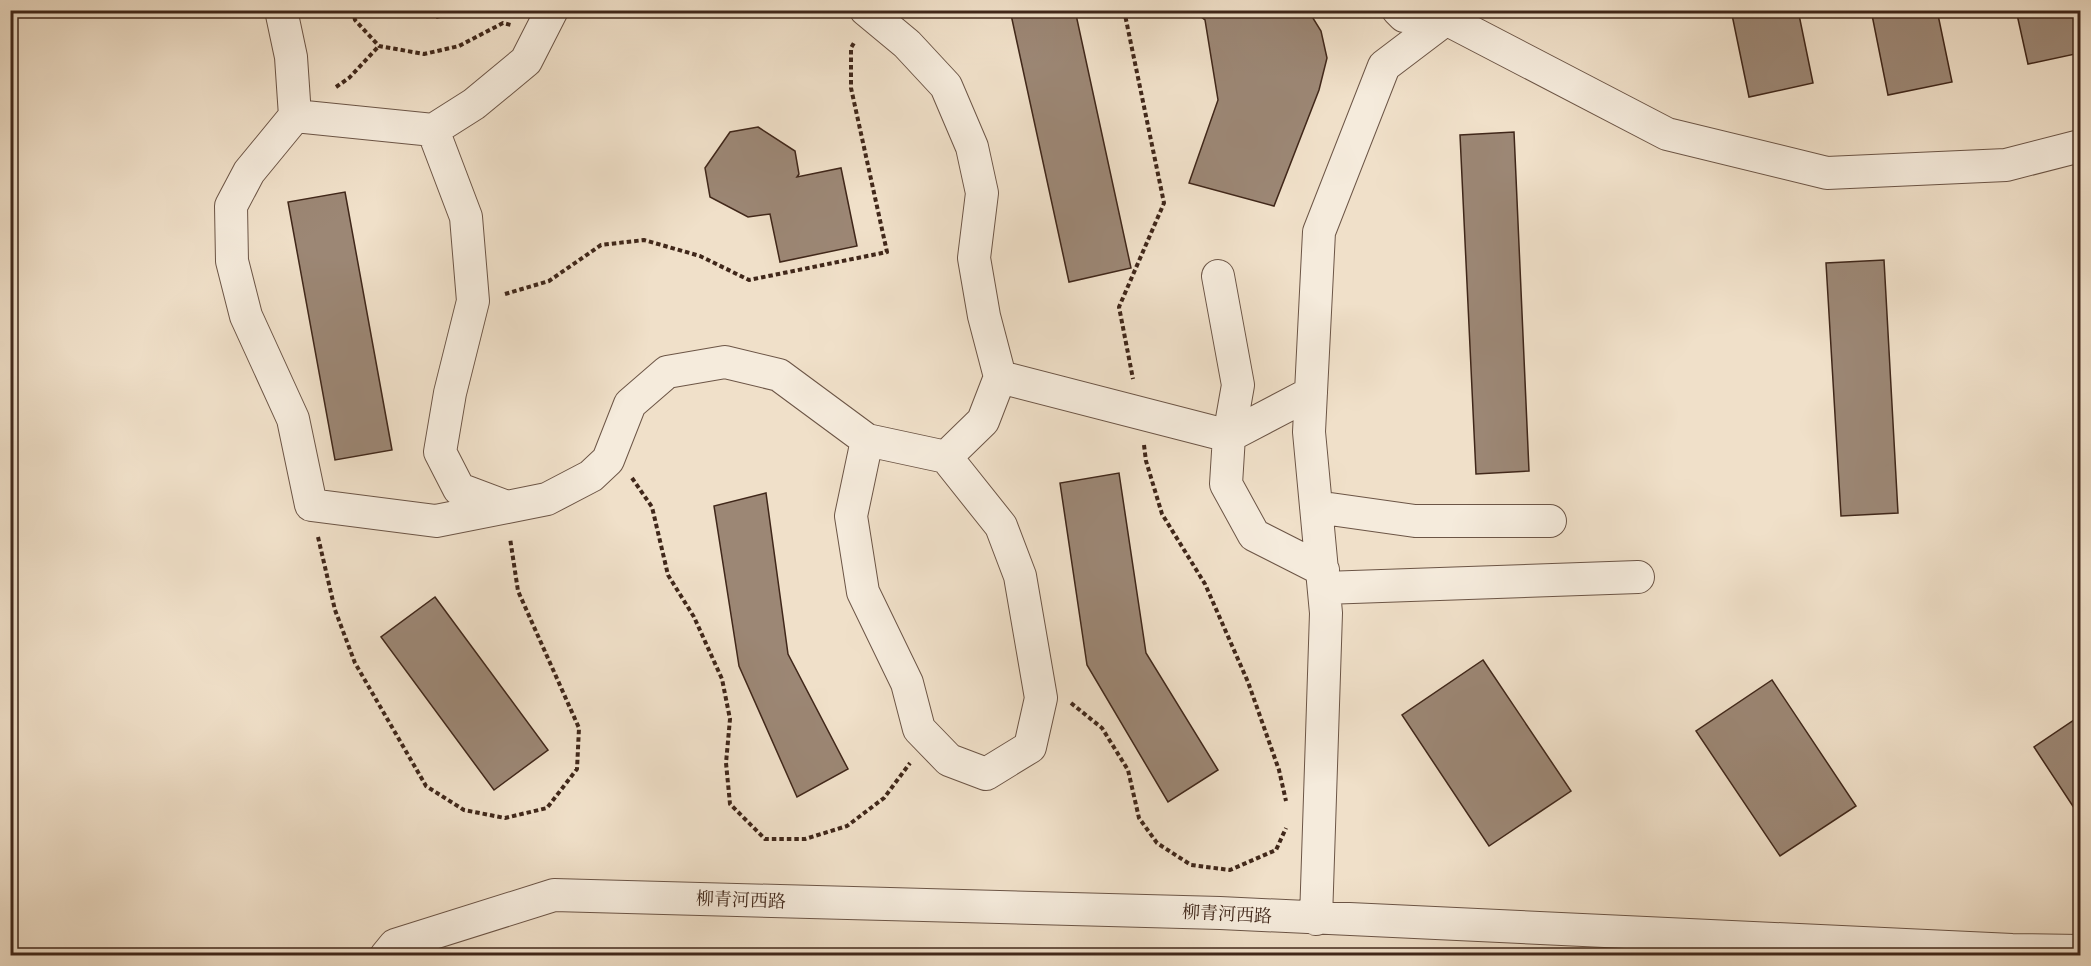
<svg xmlns="http://www.w3.org/2000/svg" width="2091" height="966" font-family="'Libre Bodoni','Noto Serif SC',serif">
<style>
.building{fill:#9c8775;stroke:#40271a;stroke-width:1.5}
.lines{fill:none;stroke-linecap:round;stroke-linejoin:round}
.minor-casing{stroke:#6c5546;stroke-width:34}
.path{stroke:#40271a;stroke-width:4;stroke-dasharray:4.5 3;stroke-linecap:butt}
.minor{stroke:#f5ebdc;stroke-width:32}
.labels{text-anchor:middle;stroke-width:6;stroke-linejoin:round;paint-order:stroke}
.street-label{font-size:18px;fill:#40271a;stroke:#f5ebdc}
</style>
<rect width="100%" height="100%" fill="#f0e0c9"/>
<filter id="stains"><feTurbulence type="fractalNoise" baseFrequency=".00333" numOctaves="4"/><feColorMatrix values="0 0 0 0 .2 0 0 0 0 .09 0 0 0 0 .02 0 0 0 .5 -.17"/></filter>
<radialGradient id="worn" r=".72"><stop offset=".6" stop-color="#630" stop-opacity="0"/><stop offset="1" stop-color="#630" stop-opacity=".3"/></radialGradient>
<path class="building" d="M435 10H468L437 18Z
M1010 10H1075L1131 268 1069 282Z
M1192 10H1308L1321 31 1327 58 1319 90 1274 206 1189 183 1218 100 1205 20Z
M1731 10H1798L1813 83 1749 97Z
M1871 10H1937L1952 82 1888 95Z
M2016 10H2080V53L2028 64Z
M758 127 795 151 799 174 797 177 841 168 857 246 780 262 770 214 748 217 710 197 705 168 730 132Z
M1514 132 1529 471 1476 474 1460 135Z
M345 192 392 450 335 460 288 202Z
M1884 260 1898 513 1841 516 1826 263Z
M1119 473 1146 653 1218 770 1168 802 1087 665 1060 483Z
M766 493 788 654 848 769 797 797 739 666 714 506Z
M435 597 548 750 494 790 381 637Z
M1483 660 1571 791 1489 846 1402 715Z
M1772 680 1856 806 1780 856 1696 731Z
M2080 716V817L2034 747Z"/>
<g class="lines">
<defs>
<path id="minor" d="M281 10 291 57 295 116 249 172 231 206 232 261 246 316 293 419 311 505 436 521 507 507
M866 10 907 44 946 86 972 147 982 193 974 258 984 316 1000 377 1229 436 1311 393
M1398 10 1404 16 1446 19 1667 134 1827 173 2006 165 2080 146
M295 116 433 130 474 104 526 61 552 10
M433 130 466 217 473 301 450 393 440 452 459 489 507 507 547 499 591 476 608 460 630 404 667 372 725 362 779 375 867 440 851 516 863 592 907 683 919 729 949 760 986 774 1030 747 1041 698 1020 576 1001 526 946 457
M1218 276 1238 385 1229 436 1226 484 1254 535 1323 570
M867 440 946 457 983 421 1000 377
M1316 507 1415 521H1550
M1324 588 1638 577
M1316 919 1326 613 1309 432 1319 232 1384 66 1446 19
M386 956 395 945 554 895 1220 913 2012 950 2080 951"/>
</defs>
<use href="#minor" class="minor-casing"/>
<path class="path" d="M353 10 355 20 379 46 424 54 459 46 503 23 511 25
M1124 10 1164 203 1119 307 1133 379
M336 87 349 78 379 46
M505 294 549 281 601 245 644 240 700 256 749 280 887 252 851 88V48L855 41
M1144 445 1146 461 1162 514 1205 584 1248 682 1279 770 1286 801
M632 478 652 507 668 575 694 617 722 679 730 719 726 763 730 804 765 839H805L847 826 884 798 910 763
M318 537 335 610 355 663 426 786 464 810 505 818 547 808 577 769 579 728 518 591 510 538
M1071 703 1102 728 1128 770 1139 818 1157 843 1191 865 1230 870 1276 850 1286 828"/>
<use href="#minor" class="minor"/>
</g>
<g class="labels">
<g class="street-label">
<text transform="translate(741 900) rotate(2)" y="6">柳青河西路</text>
<text transform="translate(1227 914) rotate(3)" y="6">柳青河西路</text>
</g>
</g>
<rect width="2091" height="966" fill="none" stroke="#f0e0c9" stroke-width="36"/>
<rect x="12" y="12" width="2067" height="942" fill="none" stroke="#40271a" stroke-width="3"/>
<rect x="18" y="18" width="2055" height="930" fill="none" stroke="#40271a" stroke-width="1.5"/>
<rect width="100%" height="100%" filter="url(#stains)"/>
<rect width="100%" height="100%" fill="url(#worn)"/>
</svg>
